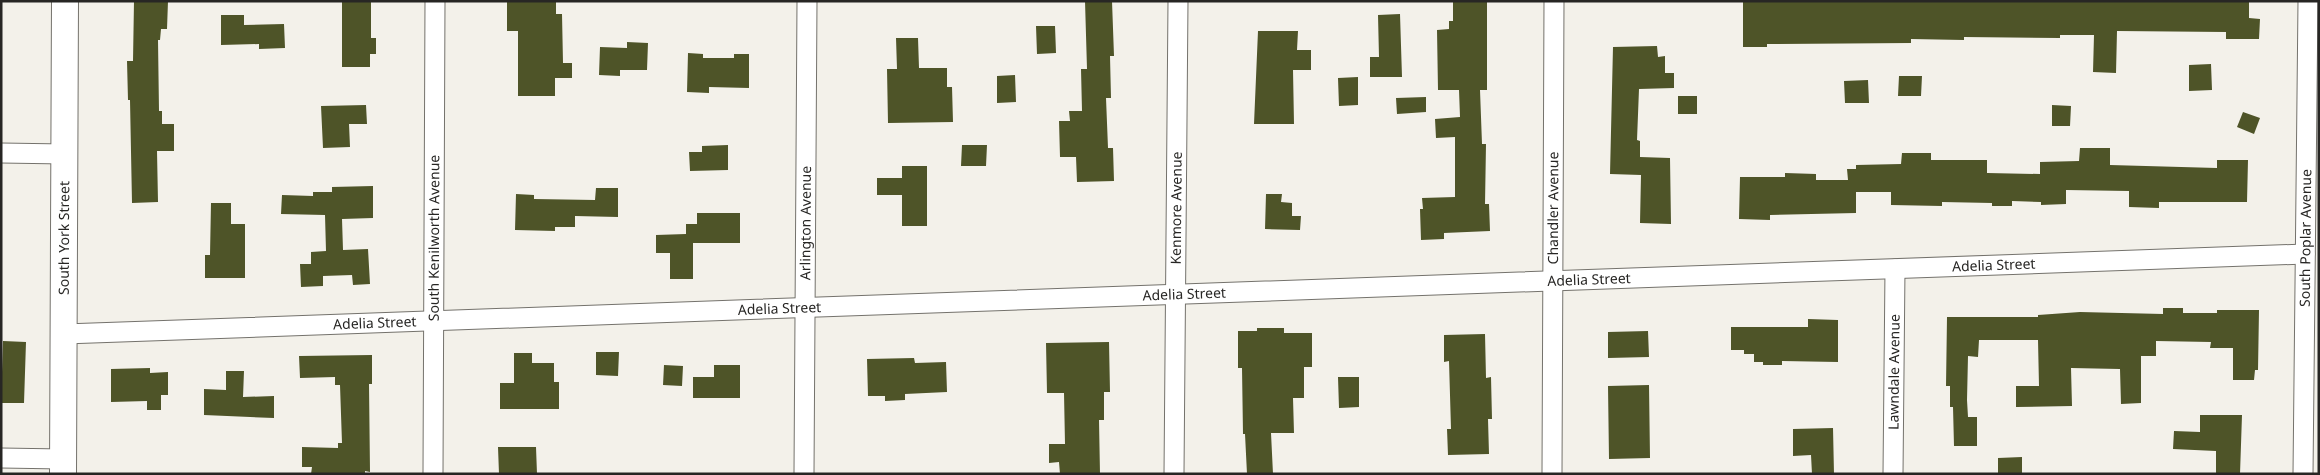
<svg xmlns="http://www.w3.org/2000/svg" width="2320" height="475" font-family="'Noto Sans',sans-serif">
<style>
.building{fill:#4e5428}
.lines{fill:none;stroke-linecap:round;stroke-linejoin:round}
.street-casing{stroke:#74726c;stroke-width:21}
.secondary-casing{stroke:#74726c;stroke-width:28}
.street{stroke:#fff;stroke-width:19}
.secondary{stroke:#fff;stroke-width:26}
.labels{text-anchor:middle;stroke-width:5;stroke-linejoin:round;paint-order:stroke}
.street-label{font-size:14px;fill:#272624;stroke:#fff}
</style>
<rect width="100%" height="100%" fill="#f3f1ea"/>
<path class="building" d="M134 1H168L167 29H161L160 40H158L159 111H162V124H174V151H157L158 202 132 203 130 100H128L127 61H133Z
M342 1H371V38H376V54H370V67H342Z
M507 1H556V14H562L563 63H572V78H555V96H518V31H507Z
M1085 1H1112L1114 56H1110L1111 98H1106L1108 148H1113L1114 181 1077 182 1076 157H1060L1059 121H1070L1069 111H1082L1081 69H1087Z
M1453 1H1487V90H1480L1482 144H1486L1485 204H1489L1490 231 1444 233V239L1421 240 1420 209H1423L1422 198 1455 197V137L1436 138 1435 119 1460 117 1459 90H1438L1437 30 1449 29V21H1453Z
M1743 1H2249V18L2260 19 2259 39H2226V32L2117 31 2116 73 2093 72 2094 35H2060V38L1964 37V40L1911 39V43L1767 44V47H1743Z
M1400 14 1402 77H1370V57H1379L1378 15Z
M221 15H244V25L284 24 285 48 259 49V44L221 45Z
M1036 26H1055L1056 53 1037 54Z
M1258 31H1298L1297 50H1311V70H1293L1294 124H1254Z
M896 38H918L919 68H947V87H952L953 122 888 123 887 69H897Z
M627 42 648 43 647 70H620V76L599 75 600 47 627 48Z
M1657 46 1658 57 1665 56V73H1674V88L1639 89 1637 140 1640 141V157L1670 158 1671 224 1640 223 1641 175 1610 174 1613 47Z
M688 53 703 54V58H734V54H749V88L709 87V93L687 92Z
M2211 64 2212 90 2189 91V65Z
M1015 75 1016 102 997 103V76Z
M1899 76H1922L1921 96H1898Z
M1358 77V105L1339 106 1338 78Z
M1868 80 1869 103H1845L1844 81Z
M1678 96H1697V114H1678Z
M1426 97V112L1397 114 1396 98Z
M366 105 367 124H349L350 147 323 148 321 106Z
M2052 105 2071 106 2070 126H2052Z
M2243 112 2260 118 2254 134 2237 127Z
M728 145V170L690 171 689 152H702V146Z
M962 145H987L986 166H961Z
M2080 148H2110V165L2217 168V160H2248L2247 202H2159V208L2129 207V191L2066 190V204L2041 205V202L2012 201V206H1992V203L1942 202V206L1891 205V192H1856V213L1770 215V220L1739 219 1740 177H1785V173L1816 174V180H1848L1847 169H1856V165L1901 164 1902 153H1931V160H1987V173L2040 174V162L2079 161Z
M902 166H927V226H902V195H877V178H902Z
M373 186V218L342 219 343 250 368 249 370 284 353 285 352 275 323 276V286L301 287 300 264H311V252L326 251 325 215 281 214 282 195 313 196V192H332V187Z
M596 188H618V217L575 216V227H555V231L515 230 516 194 534 195V199L595 200Z
M1266 194H1282L1281 202 1292 203V216H1301L1300 230 1265 229Z
M211 203H231V224H245V278H205V255H210Z
M697 213H740V243H693V279H670V253H656V235L686 234V224H697Z
M2163 308H2183V313H2217V310H2259L2258 370H2255L2254 380H2233V348H2210L2211 342 2156 341V356H2141V403L2121 404 2120 369 2071 368 2072 406 2016 407V386H2039L2038 340H1979L1978 357 1968 356 1967 400 1968 417H1977V446H1954L1953 407H1950V386H1946L1947 317H2038V315L2080 312 2163 314Z
M1808 319 1838 320V362L1782 361V365H1763V362H1754V354H1744V350H1731V327H1808Z
M1257 328H1284V333H1312V367H1304V398H1293L1294 433H1271L1273 474H1247L1245 434H1243L1242 368H1238V331H1257Z
M1648 331 1649 357 1608 358V332Z
M1485 334 1486 378 1491 377 1492 419H1488L1489 454 1448 455 1447 429H1451L1449 361 1444 362V335Z
M3 341 26 342 24 403H1Z
M1109 342 1110 392H1104V420H1099L1100 474H1060L1059 462 1049 463V444H1065L1064 393H1047L1046 343Z
M596 352H619L618 376 596 375Z
M514 353H532V363H554V382H559V409H500V383H514Z
M372 355V384H369L370 472 365 471V474H311L312 467H302V447L338 448V443H342L340 385H335V377L300 378 299 356Z
M914 358 915 363 946 362 947 392 905 394V400L885 401V396H868L867 359Z
M664 365 683 366 682 386 663 385Z
M714 365H740V398H693V377H714Z
M150 368V373L168 372V395H161V410H147V401L111 402V369Z
M226 371H244L243 397 274 396V418L204 415V389L226 390Z
M1338 377H1359V407L1339 408Z
M1649 385 1650 458 1609 459 1608 386Z
M2200 415H2242L2240 474H2216V451L2173 449 2174 431 2200 432Z
M1833 428 1834 474H1812L1811 455 1793 456V429Z
M498 447H536L537 474H499Z
M2022 457V474H1998V458Z"/>
<g class="lines">
<defs>
<g id="street">
<path d="M1 153 65 154"/>
<path id="s1" d="M64 334 2305 254"/>
<path d="M1 458 63 459"/>
<path id="s2" d="M433 474 435 1"/>
<path id="s3" d="M804 474 807 1"/>
<path id="s4" d="M1174 474 1178 1"/>
<path id="s5" d="M1552 474 1554 1"/>
<path id="s6" d="M1893 474 1895 269"/>
<path id="s7" d="M2303 474 2308 1"/>
</g>
<g id="secondary">
<path id="s8" d="M63 474 65 1"/>
</g>
</defs>
<use href="#street" class="street-casing"/>
<use href="#secondary" class="secondary-casing"/>
<use href="#street" class="street"/>
<use href="#secondary" class="secondary"/>
</g>
<g class="labels">
<g class="street-label">
<text dy="5" stroke="none"><textPath href="#s5" startOffset="266">Chandler Avenue</textPath></text>
<text dy="5" stroke="none"><textPath href="#s4" startOffset="266">Kenmore Avenue</textPath></text>
<text dy="5" stroke="none"><textPath href="#s3" startOffset="251">Arlington Avenue</textPath></text>
<text dy="5" stroke="none"><textPath href="#s2" startOffset="236">South Kenilworth Avenue</textPath></text>
<text dy="5" stroke="none"><textPath href="#s7" startOffset="236">South Poplar Avenue</textPath></text>
<text dy="5" stroke="none"><textPath href="#s8" startOffset="236">South York Street</textPath></text>
<text dy="5" stroke="none"><textPath href="#s1" startOffset="1931">Adelia Street</textPath></text>
<text dy="5" stroke="none"><textPath href="#s1" startOffset="1526">Adelia Street</textPath></text>
<text dy="5" stroke="none"><textPath href="#s1" startOffset="1121">Adelia Street</textPath></text>
<text dy="5" stroke="none"><textPath href="#s1" startOffset="716">Adelia Street</textPath></text>
<text dy="5" stroke="none"><textPath href="#s1" startOffset="311">Adelia Street</textPath></text>
<text dy="5" stroke="none"><textPath href="#s6" startOffset="102">Lawndale Avenue</textPath></text>
</g>
</g>
<rect width="2320" height="475" fill="none" stroke="#272624" stroke-width="5"/>
</svg>
